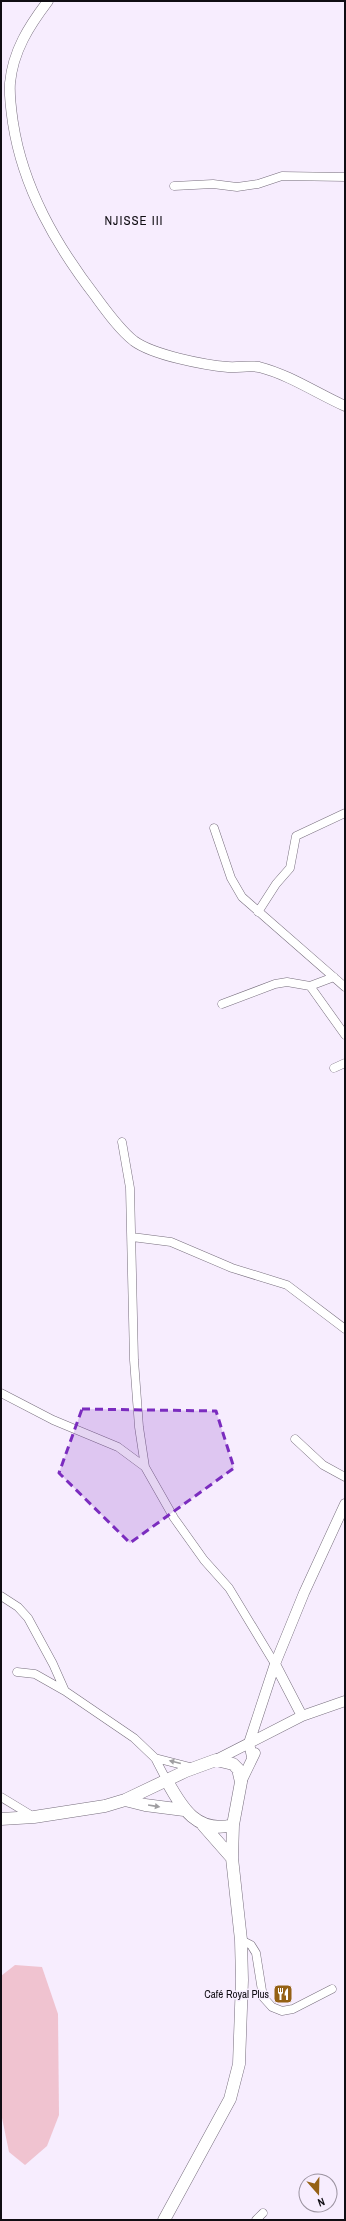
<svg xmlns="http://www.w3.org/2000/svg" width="346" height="2221" font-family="'Archivo Narrow',sans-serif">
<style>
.green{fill:#f0c3d0}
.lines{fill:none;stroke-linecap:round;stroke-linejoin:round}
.minor-casing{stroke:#776e7d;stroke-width:9}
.tertiary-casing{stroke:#776e7d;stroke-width:11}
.secondary-casing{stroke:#776e7d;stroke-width:13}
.minor{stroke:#fff;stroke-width:8}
.tertiary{stroke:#fff;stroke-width:10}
.secondary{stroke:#fff;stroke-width:12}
.oneway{fill:#9f9ea1}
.marked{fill:#7b2cbf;fill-opacity:0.2;stroke:#7b2cbf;stroke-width:3;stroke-dasharray:8 5;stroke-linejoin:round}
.labels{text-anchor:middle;stroke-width:3;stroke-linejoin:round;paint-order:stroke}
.poi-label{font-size:11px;fill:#100d13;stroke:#f7edfe;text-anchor:end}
.quarter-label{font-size:13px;letter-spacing:1px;fill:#100d13;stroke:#f7edfe}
</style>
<rect width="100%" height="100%" fill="#f7edfe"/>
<path class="green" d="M15 1965 42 1967 58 2014 59 2115 47 2146 25 2165 9 2152 1 2113V1976Z"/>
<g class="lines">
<defs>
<path id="minor" d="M174 186 213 184 237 187 258 184 282 176 345 177
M214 828 231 878 242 897 345 987
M258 912 276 884 290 868 296 836 345 813
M310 986 345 1035
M222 1004 275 984 287 982 310 986 334 977
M334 1068 345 1063
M122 1142 130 1188 134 1360 139 1427 145 1467 174 1518 204 1560 229 1588 275 1664
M132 1237 171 1242 232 1268 287 1285 345 1329
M1 1393 53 1420 118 1447 145 1467
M295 1439 323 1465 345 1477
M1 1596 18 1607 28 1618 53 1664 65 1691 134 1738 155 1758 167 1781
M17 1672 35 1674 65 1691
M155 1758 194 1768
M1 1797 34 1817
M241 1940 251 1945 256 1953 263 1997 272 2007 282 2011 293 2009 332 1989
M256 2220 263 2213"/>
<path id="tertiary" d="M48 1C29 26 13 51 10 83 9 96 11 109 13 123 23 188 56 245 96 297 107 312 120 330 134 341 153 355 204 365 228 367 238 368 249 365 259 367 290 375 316 393 345 406
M275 1664 302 1716
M252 1757 249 1743 275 1664 304 1593 345 1504
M216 1760 302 1716 345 1701
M241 1782 255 1753"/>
<path id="secondary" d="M167 1781C182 1808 197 1834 233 1825
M125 1800 145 1805 184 1810
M1 1819 34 1817 105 1806 125 1800 186 1771 216 1760 233 1764 238 1769 241 1782 233 1825 232 1858 241 1940 242 1980 239 2064 230 2099 164 2220
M203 1825 232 1858"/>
</defs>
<use href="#minor" class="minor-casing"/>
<use href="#tertiary" class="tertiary-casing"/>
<use href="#secondary" class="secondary-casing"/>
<use href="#minor" class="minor"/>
<use href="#tertiary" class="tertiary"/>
<use href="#secondary" class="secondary"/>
</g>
<defs><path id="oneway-solid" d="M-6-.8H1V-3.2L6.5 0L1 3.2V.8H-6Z"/></defs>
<g class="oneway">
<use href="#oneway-solid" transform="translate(175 1762) rotate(-166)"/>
<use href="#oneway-solid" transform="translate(154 1806) rotate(9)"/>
</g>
<path class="marked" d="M82 1409 216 1411 234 1468 130 1543 59 1473Z"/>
<defs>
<symbol id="restaurant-square" viewBox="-11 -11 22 22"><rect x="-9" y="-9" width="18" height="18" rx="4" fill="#956115" stroke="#f7edfe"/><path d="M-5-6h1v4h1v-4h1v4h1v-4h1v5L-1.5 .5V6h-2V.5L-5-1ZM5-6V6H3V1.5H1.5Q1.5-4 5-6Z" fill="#fff"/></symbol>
</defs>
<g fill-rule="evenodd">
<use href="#restaurant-square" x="272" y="1983" width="22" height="22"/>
</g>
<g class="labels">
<g class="poi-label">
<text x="269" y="1998">Café Royal Plus</text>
</g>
<g class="quarter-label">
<text x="134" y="225">NJISSE III</text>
</g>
</g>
<rect width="346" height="2221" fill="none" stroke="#100d13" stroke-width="4"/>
<g transform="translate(318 2193) rotate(160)"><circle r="19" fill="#f7edfe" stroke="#9b93a0"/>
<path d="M0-3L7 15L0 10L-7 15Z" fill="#956115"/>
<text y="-6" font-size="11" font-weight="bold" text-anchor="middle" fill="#100d13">N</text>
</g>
</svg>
